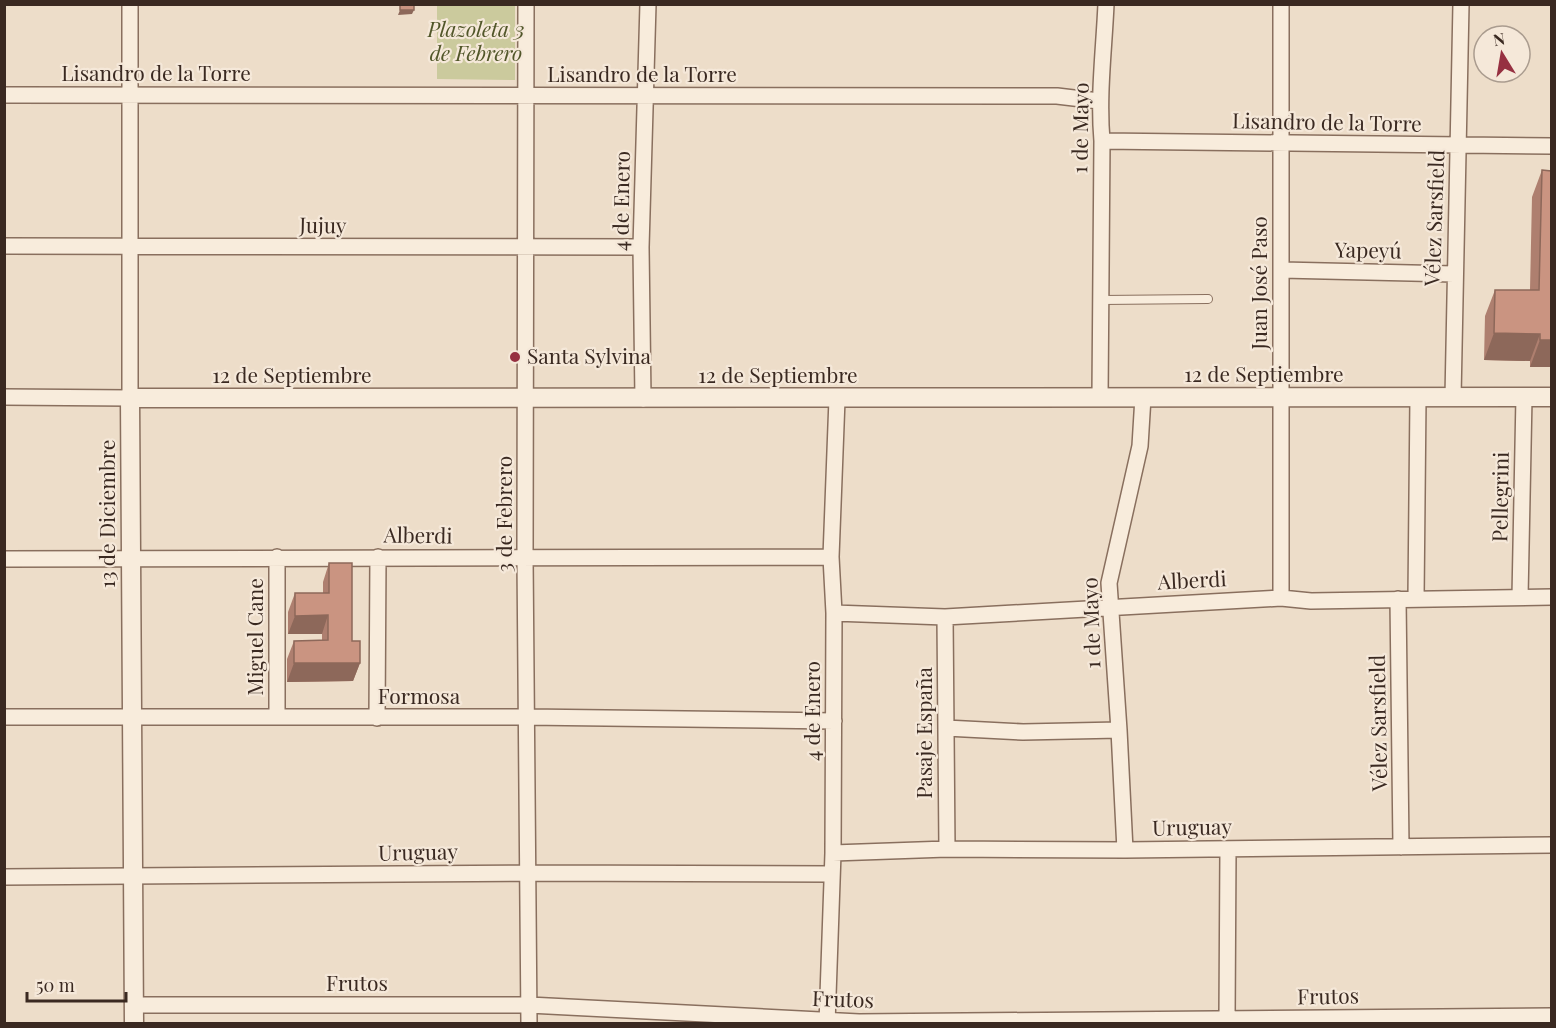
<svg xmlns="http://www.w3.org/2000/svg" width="1556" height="1028" font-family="'Playfair Display',serif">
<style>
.green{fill:#cbca9d}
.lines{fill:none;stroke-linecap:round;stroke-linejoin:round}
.service-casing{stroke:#896f5e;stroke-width:10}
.minor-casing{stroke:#896f5e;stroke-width:18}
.tertiary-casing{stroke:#896f5e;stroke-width:21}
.service{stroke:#f8ecdc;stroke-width:8}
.minor{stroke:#f8ecdc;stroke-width:15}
.tertiary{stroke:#f8ecdc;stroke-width:18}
.wall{fill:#ae7f6f}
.shaded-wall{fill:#8d685a}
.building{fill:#ca9481;stroke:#8d685a;stroke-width:1.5}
.poi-dot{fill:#963041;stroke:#f5e8d9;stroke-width:2}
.labels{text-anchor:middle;stroke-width:4.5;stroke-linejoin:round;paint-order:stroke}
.park-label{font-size:21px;font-style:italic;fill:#515629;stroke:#f5e8d9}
.street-label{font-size:21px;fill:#3a2921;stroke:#f5e8d9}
.poi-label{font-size:21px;fill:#3a2921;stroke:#f5e8d9;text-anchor:start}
</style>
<rect width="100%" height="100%" fill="#edddc9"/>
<path class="green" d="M437 5H515V80L437 79Z"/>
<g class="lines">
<defs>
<path id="service" d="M1101 300 1208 299"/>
<path id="minor" d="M526 4 525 558 529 1024
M4 95 1057 96 1099 101
M1102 141 1552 146
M4 246 641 247
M1282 270 1454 274
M4 397 130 398V4
M1100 397 1102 141C1098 95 1104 50 1106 4
M1453 397 1461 4
M643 399 641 247 648 4
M4 559 831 557
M1520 597 1524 397
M1281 598V4
M1416 598 1418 398
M1398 599 1401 847
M834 613 945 617 1281 598 1311 601 1552 597
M945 617 947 849
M4 717H527L834 721
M277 717V557
M377 718 378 557
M946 728 1023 732 1119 730
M1125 850 1119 730 1109 583 1140 446 1143 397
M833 853 947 849 1125 850 1552 845
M4 877 527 873 832 874
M134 1005H529L859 1022 1552 1016
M1227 1019 1228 849
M827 1024 833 853 834 613 831 557 837 399"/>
<path id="tertiary" d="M134 1024 130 398 1552 397"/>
</defs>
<use href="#service" class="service-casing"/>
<use href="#minor" class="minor-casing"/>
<use href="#tertiary" class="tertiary-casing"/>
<use href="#service" class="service"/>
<use href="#minor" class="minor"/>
<use href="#tertiary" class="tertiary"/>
</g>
<path class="wall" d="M1542 170 1551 171V367H1530V361L1484 360 1485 316 1495 290H1530L1532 197Z
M329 563 352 641 360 663 353 681 287 682V659L294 641H322V634H288V612L295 593H323V582Z"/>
<path class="shaded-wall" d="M400 10H414L412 14 398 15Z
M1494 333 1540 334 1530 361 1484 360Z
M1540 340H1551V367H1530Z
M328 615 322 634H288L295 616Z
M294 663H360L353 681 287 682Z"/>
<path class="building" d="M400 4H414V10H400Z
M1542 170 1551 171V340H1540V334L1494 333 1495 290H1539Z
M329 563H352V641H360V663H294V641L328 640V615L295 616V593H329Z"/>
<circle class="poi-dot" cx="515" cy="357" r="6"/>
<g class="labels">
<g class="park-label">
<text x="476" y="37">Plazoleta 3<tspan x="476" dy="24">de Febrero</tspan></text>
</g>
<g class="street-label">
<text x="156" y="81">Lisandro de la Torre</text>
<text x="642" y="82">Lisandro de la Torre</text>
<text transform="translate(1327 123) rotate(1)" y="7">Lisandro de la Torre</text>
<text transform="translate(1081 128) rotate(-89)" y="7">1 de Mayo</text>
<text transform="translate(622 201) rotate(-89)" y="7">4 de Enero</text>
<text transform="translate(1435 218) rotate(-88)" y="7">Vélez Sarsfield</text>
<text transform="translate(323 226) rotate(1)" y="7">Jujuy</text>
<text transform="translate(1368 251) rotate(1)" y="7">Yapeyú</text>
<text transform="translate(1260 283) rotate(-90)" y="7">Juan José Paso</text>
<text x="1264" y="382">12 de Septiembre</text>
<text x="292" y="383">12 de Septiembre</text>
<text x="778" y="383">12 de Septiembre</text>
<text transform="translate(1501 497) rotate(-89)" y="7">Pellegrini</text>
<text transform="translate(108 514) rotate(-90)" y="7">13 de Diciembre</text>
<text transform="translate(505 514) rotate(-90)" y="7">3 de Febrero</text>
<text transform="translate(418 536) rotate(1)" y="7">Alberdi</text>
<text transform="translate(1192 581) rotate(-3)" y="7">Alberdi</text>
<text transform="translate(1092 623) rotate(-92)" y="7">1 de Mayo</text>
<text transform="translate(256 637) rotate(-90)" y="7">Miguel Cane</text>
<text x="419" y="704">Formosa</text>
<text transform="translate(813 711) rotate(-90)" y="7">4 de Enero</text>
<text transform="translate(1379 723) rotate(-91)" y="7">Vélez Sarsfield</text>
<text transform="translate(925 733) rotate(-90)" y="7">Pasaje España</text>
<text transform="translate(1192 828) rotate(-1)" y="7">Uruguay</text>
<text transform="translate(418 853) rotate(-1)" y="7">Uruguay</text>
<text x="357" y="991">Frutos</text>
<text transform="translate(1328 997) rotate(-1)" y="7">Frutos</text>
<text transform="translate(843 1000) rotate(2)" y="7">Frutos</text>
</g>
<g class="poi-label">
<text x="527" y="364">Santa Sylvina</text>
</g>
</g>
<rect width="1556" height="1028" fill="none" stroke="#3a2921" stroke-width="12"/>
<g transform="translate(1502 54) rotate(349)"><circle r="28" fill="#f5e8d9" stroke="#aa9c8f" stroke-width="1.5"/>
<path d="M0-4.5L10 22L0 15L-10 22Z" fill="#963041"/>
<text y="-9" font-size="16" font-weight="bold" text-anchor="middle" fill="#3a2921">N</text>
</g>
<path d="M27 992v9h99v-9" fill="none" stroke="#3a2921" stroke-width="3"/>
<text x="36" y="992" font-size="18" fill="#3a2921" stroke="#f5e8d9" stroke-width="4.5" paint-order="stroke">50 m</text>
</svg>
